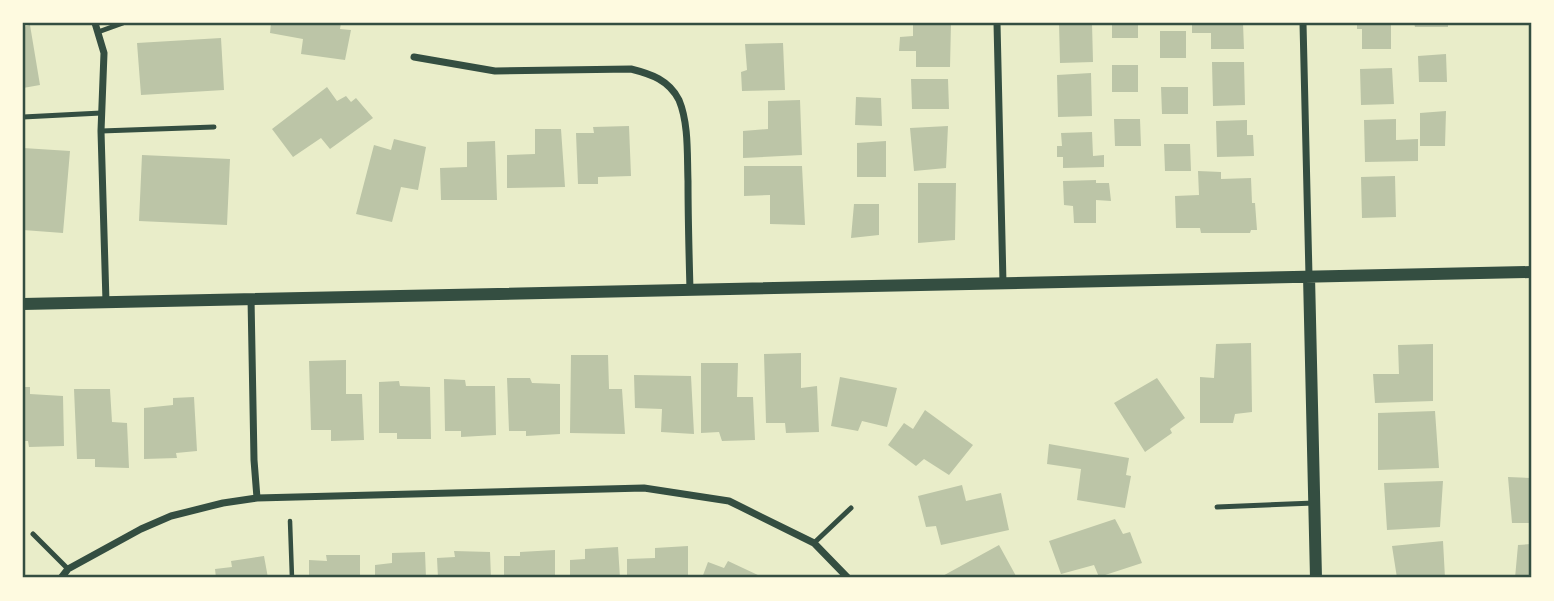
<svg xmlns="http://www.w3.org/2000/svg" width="1554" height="601" font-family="Karla,sans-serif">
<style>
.building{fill:#bcc5a7}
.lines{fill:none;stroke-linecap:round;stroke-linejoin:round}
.path{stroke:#344e41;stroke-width:4.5}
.service{stroke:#344e41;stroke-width:5}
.minor{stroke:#344e41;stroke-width:7}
.tertiary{stroke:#344e41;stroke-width:12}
.neatline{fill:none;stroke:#344e41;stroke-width:2.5}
</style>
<rect width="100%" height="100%" fill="#e9edc9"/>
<path class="building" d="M271 23H341L340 29 351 30 345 60 301 54 303 39 270 33Z
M913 23H951L950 67H916V51H899L900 37 913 36Z
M1059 23H1092L1093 62 1060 63Z
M1112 23H1138V38H1112Z
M1192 23H1243L1244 49H1211V33H1192Z
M1357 23H1391V49H1362V29H1357Z
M1414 23H1448V27H1415Z
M30 25 40 85 23 88V27Z
M1160 31H1186V58H1160Z
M221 38 224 90 141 95 137 43Z
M783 43 785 90 742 91 741 72 747 70 745 44Z
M1446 54 1447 82H1419L1418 56Z
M1212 62H1244L1245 105 1213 106Z
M1112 65H1138V92H1112Z
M1392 68 1394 104 1361 105 1360 69Z
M1091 73 1092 116 1058 117 1057 75Z
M911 79H948L949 109H912Z
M327 87 337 101 346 96 351 102 356 98 373 118 330 149 321 138 293 157 272 129Z
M1161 87H1188V114H1162Z
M856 97 881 98 882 126 855 125Z
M800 100 802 155 743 158V131L768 129V101Z
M1446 111 1445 146H1420V113Z
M1114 119H1140L1141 146H1115Z
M1396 119V140L1418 139V161L1365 162 1364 120Z
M1247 120V135H1253L1254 156 1217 157 1216 121Z
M629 126 631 176 598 177V184H578L576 133H594L593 127Z
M948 126 946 168 914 171 910 128Z
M535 129H561L565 187 507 188V155L535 154Z
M1092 132 1093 156 1104 155V167L1063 168V157H1057V146H1062L1061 133Z
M394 139 426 147 418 190 401 187 392 222 356 214 374 145 391 150Z
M495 141 497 200H441L440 168 467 167V142Z
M886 141V177H857V143Z
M1164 144H1190L1191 171H1165Z
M23 148 70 151 63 233 23 230Z
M142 155 230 159 227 225 139 221Z
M744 166H802L805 225 770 224V195L744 196Z
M1198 171 1221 172V179L1251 178 1252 203H1255L1257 230H1251L1250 233H1201L1200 228H1176L1175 196 1199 195Z
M1395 176 1396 217 1362 218 1361 177Z
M1096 180V183H1109L1111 201 1096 200V223H1074L1073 206 1064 205 1063 181Z
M918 183H956L955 240 918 243Z
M854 204H879V235L851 238Z
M1251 343 1252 412 1235 414 1233 423H1200V377L1214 378 1216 344Z
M1433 344V401L1375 403 1373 374H1399L1398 345Z
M801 353V388L817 386 819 432 786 433 785 423H766L764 354Z
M571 355H608L609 389H622L625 434 570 433Z
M346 360V394H362L364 440 331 441V430H311L309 361Z
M701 363H738L737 397H753L755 440 722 441 719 432 701 433Z
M634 375 691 376 694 434 661 432 662 409 635 408Z
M840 377 897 388 887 427 862 421 858 431 831 426Z
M507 378H530L532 383 560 384V434L526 436V431H509Z
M1157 378 1185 418 1170 429 1172 433 1145 452 1114 403Z
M444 379 465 380 466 386H495L496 435 461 437V431H445Z
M399 381 400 386 430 387 431 439H397V433H379V382Z
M23 387H30V394L63 396 64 446 29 447 28 441H23Z
M74 389H110L112 422 127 423 129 468 95 467V459H77Z
M194 397 197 451 176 453 177 458 144 459V408L173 405V398Z
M925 410 973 445 949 475 924 459 916 466 888 445 904 423 913 429Z
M1435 411 1439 468 1378 470V413Z
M1049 444 1129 458 1126 475 1131 476 1125 508 1077 500 1081 469 1047 464Z
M1508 477 1531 478V523H1512Z
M1443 481 1440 527 1387 530 1384 483Z
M962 485 966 501 1001 493 1009 530 941 545 936 526 926 527 918 496Z
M1115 519 1123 534 1130 532 1142 563 1099 577 1094 565 1061 574 1049 541Z
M1443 541 1445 578H1397L1392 546Z
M1531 544V578H1515L1518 545Z
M999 545 1016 576 1012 578H939Z
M688 546V578H627V559L655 558V548Z
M618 547 620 578H570V560L585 559V549Z
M555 550V578H504V556H520V552Z
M454 551 490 552 491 578H438L437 558 455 557Z
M425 552 426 578H375V565L392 563V553Z
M326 555H360V578H309V560L327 561Z
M264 556 268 578H216L215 569 232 567 231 561Z
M728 561 760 576 759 578H702L708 562 724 568Z"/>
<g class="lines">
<path class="path" d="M290 521 292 578"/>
<path class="service" d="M98 32 123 23
M23 117 101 113
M101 131 214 127
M1217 507 1314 503
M33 534 68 569
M814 543 851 508"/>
<path class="minor" d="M95 23 104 53 101 131 106 302
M997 23 1003 283
M1303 23 1309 276
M414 57 495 71 631 69C651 74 669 80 679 100 689 124 687 156 688 181 688 217 689 254 690 290
M251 298 254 460 257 498
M61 578 68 569 141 529 171 516 223 503 257 498 644 488 729 501 814 543 848 578"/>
<path class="tertiary" d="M1309 276 1316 578
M23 304 1531 272"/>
</g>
<rect width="1554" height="601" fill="none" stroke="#fefae0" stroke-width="49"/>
<rect x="24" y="24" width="1506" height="552" class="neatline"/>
</svg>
